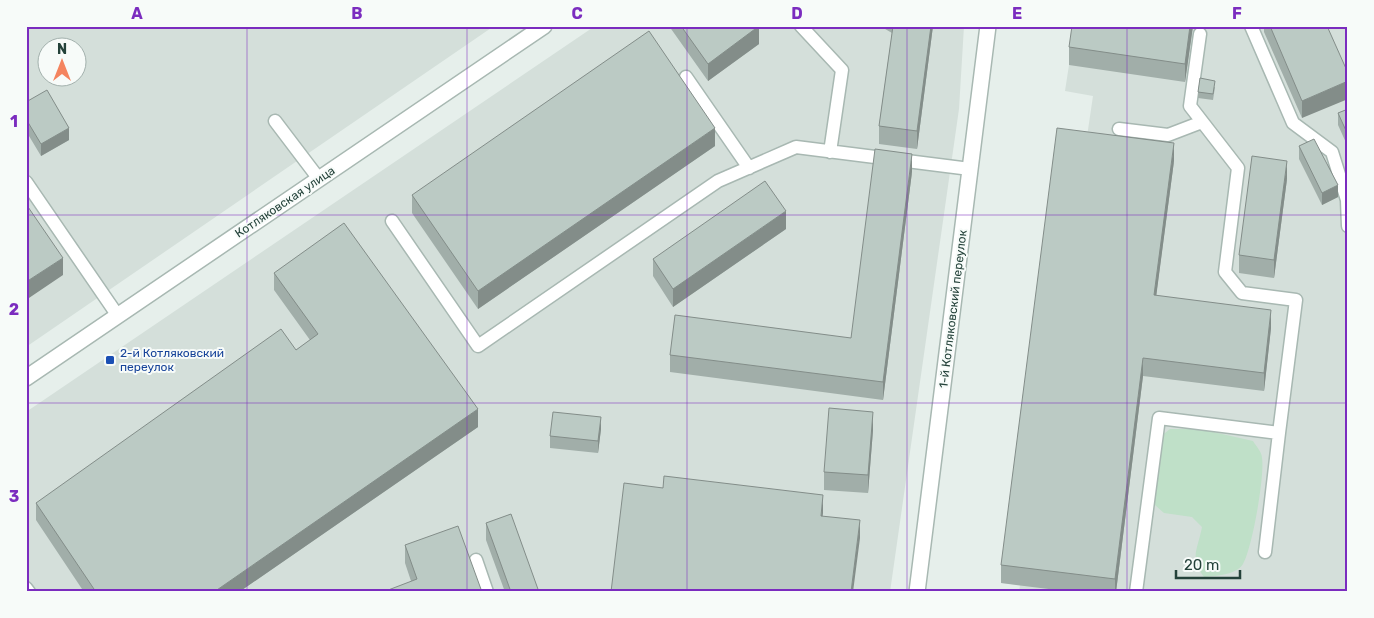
<svg xmlns="http://www.w3.org/2000/svg" width="1374" height="618" font-family="Rubik,sans-serif">
<style>
.built{fill:#d4dfda;fill-rule:evenodd}
.green{fill:#bfe0c8}
.lines{fill:none;stroke-linecap:round;stroke-linejoin:round}
.service-casing{stroke:#a8b8b2;stroke-width:15}
.tertiary-casing{stroke:#a8b8b2;stroke-width:18}
.service{stroke:#fff;stroke-width:12}
.tertiary{stroke:#fff;stroke-width:15}
.wall{fill:#a1aea9}
.shaded-wall{fill:#838d89}
.building{fill:#bbcac4;stroke:#838d89}
.grid{fill:none;stroke:#7b2cbf;stroke-width:1;stroke-opacity:0.55}
.transit-dot{fill:#1a4fb4;stroke:#f7fbf9;stroke-width:2}
.labels{text-anchor:middle;stroke-width:4;stroke-linejoin:round;paint-order:stroke}
.street-label{font-size:12px;fill:#24423a;stroke:#f7fbf9}
.transit-label{font-size:12px;fill:#164399;stroke:#f7fbf9;text-anchor:start}
.neatline{fill:none;stroke:#7b2cbf;stroke-width:2}
.grid-label{font-size:16px;text-anchor:middle;font-weight:bold;fill:#7b2cbf}
</style>
<rect width="100%" height="100%" fill="#e6efeb"/>
<path class="built" d="M26 26H494L26 347ZM48 48H78V78H48Z
M595 26H964L959 109 890 592H26V412Z
M1075 26H1348V592H1019L1020 585 1001 583 1057 146 1085 150 1093 96 1065 91Z"/>
<path class="green" d="M1170 429H1200L1253 441C1256 446 1262 452 1262 458 1265 475 1252 549 1243 564 1236 575 1216 576 1204 577 1189 558 1198 549 1202 527L1192 517 1164 513 1155 505 1153 490 1160 437Z"/>
<g class="lines">
<defs>
<path id="service" d="M801 26 842 70 830 152
M1251 26 1293 123 1332 152 1347 200 1348 226
M1200 34 1190 106 1238 168 1225 272 1242 293 1296 300 1279 433
M686 77 749 168
M275 121 319 179
M1119 129 1168 135 1202 122
M26 182 118 316
M392 221 478 346 718 181 796 147 970 169
M476 560 487 592
M26 588 29 592
M1136 592 1159 418 1279 433 1265 552"/>
<path id="tertiary" d="M26 378 544 26
M917 592 988 26"/>
</defs>
<use href="#service" class="service-casing"/>
<use href="#tertiary" class="tertiary-casing"/>
<use href="#service" class="service"/>
<use href="#tertiary" class="tertiary"/>
</g>
<path class="wall" d="M669 26H758L759 44 708 81Z
M880 26H933L917 149 879 144V126L892 33Z
M1193 26 1185 82 1069 65V47Z
M1264 26H1327L1302 118 1264 32Z
M1215 87 1213 100 1198 98V92Z
M26 102 69 140 41 156 26 131Z
M1348 109V147L1338 125V113Z
M715 146 478 309 412 213V195Z
M1299 146 1338 197 1322 205 1299 159Z
M1174 161 1156 296 1271 328 1264 391 1143 376 1116 592H1073L1001 583V565Z
M912 172 883 400 670 372V355L851 338Z
M1287 179 1274 278 1239 273V255Z
M786 229 673 307 653 276V259Z
M274 273 478 427 239 592H84L36 520V503L296 350 310 340 274 290Z
M601 429 598 453 550 448V436Z
M873 430 868 493 824 490V472Z
M486 523 539 592H505L486 540Z
M405 545 482 592 411 581 405 563Z"/>
<path class="shaded-wall" d="M759 26V44L708 81V64Z
M931 26H933L917 149V131Z
M1190 26H1193L1185 82V64Z
M1348 81V99L1302 118V101Z
M69 128V140L41 156V144Z
M715 128V146L478 309V291Z
M1174 143V161L1154 313V295Z
M912 154V172L883 400V382Z
M1287 161V179L1274 278V260Z
M1338 185V197L1322 205V193Z
M786 211V229L673 307V289Z
M63 258V275L26 300V282Z
M1271 310V328L1264 391V373Z
M1143 358V376L1116 592H1115V579Z
M478 409V427L239 592H214Z
M873 412V430L868 493V475Z
M601 417V429L598 453V441Z
M823 495V513L821 533V516Z
M860 520V538L853 592H851Z"/>
<path class="building" d="M681 26H759L708 64Z
M893 26H931L917 131 879 126Z
M1072 26H1190L1185 64 1069 47Z
M1270 26H1327L1348 73V81L1302 101Z
M649 31 715 128 478 291 412 195Z
M1200 78 1215 81 1213 94 1198 92Z
M47 90 69 128 41 144 26 119V102Z
M1348 109V135L1338 113Z
M1057 128 1174 143 1154 295 1271 310 1264 373 1143 358 1115 579 1001 565Z
M1314 139 1338 185 1322 193 1299 146Z
M875 149 912 154 883 382 670 355 675 315 851 338Z
M1252 156 1287 161 1274 260 1239 255Z
M765 181 786 211 673 289 653 259Z
M26 204 63 258 26 282Z
M344 223 478 409 214 592H96L36 503 281 329 296 350 318 334 274 273Z
M829 408 873 412 868 475 824 472Z
M553 412 601 417 598 441 550 436Z
M664 476 823 495 821 516 860 520 851 592H611L624 483 663 488Z
M511 514 539 592H511L486 523Z
M458 526 482 592H383L417 579 405 545Z"/>
<path class="grid" d="M247 26V592M467 26V592M687 26V592M907 26V592M1127 26V592M26 215H1348M26 403H1348"/>
<rect class="transit-dot" x="105" y="355" width="10" height="10" rx="2.5"/>
<g class="labels">
<g class="street-label">
<text transform="translate(285 202) rotate(-34)" y="4">Котляковская улица</text>
<text transform="translate(953 309) rotate(-83)" y="4">1-й Котляковский переулок</text>
</g>
<g class="transit-label">
<text x="120" y="357">2-й Котляковский<tspan x="120" dy="14">переулок</tspan></text>
</g>
</g>
<rect width="1374" height="618" fill="none" stroke="#f7fbf9" stroke-width="55"/>
<g transform="translate(62 62)"><circle r="24" fill="#f7fbf9" stroke="#a3b1ad"/>
<path d="M0-4L9 19L0 12L-9 19Z" fill="#f4845f"/>
<text y="-8" font-size="14" font-weight="bold" text-anchor="middle" fill="#24423a">N</text>
</g>
<path d="M1176 570v8h64v-8" fill="none" stroke="#24423a" stroke-width="2.5"/>
<text x="1184" y="570" font-size="15" fill="#24423a" stroke="#f7fbf9" stroke-width="4" paint-order="stroke">20 m</text>
<rect x="28" y="28" width="1318" height="562" class="neatline"/>
<g class="grid-label">
<text x="137" y="19">A</text>
<text x="357" y="19">B</text>
<text x="577" y="19">C</text>
<text x="797" y="19">D</text>
<text x="1017" y="19">E</text>
<text x="1237" y="19">F</text>
<text x="14" y="127">1</text>
<text x="14" y="315">2</text>
<text x="14" y="502">3</text>
</g>
</svg>
